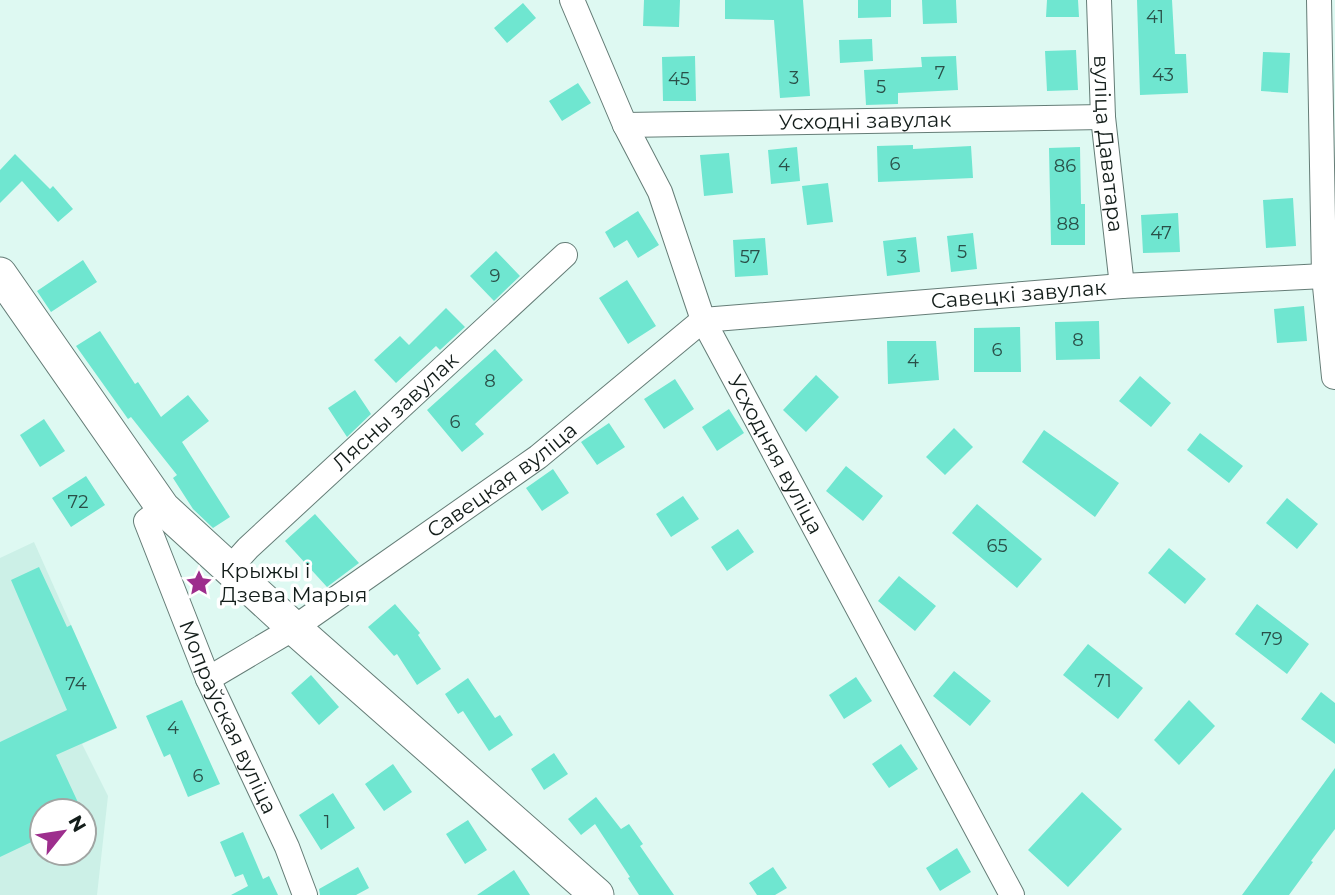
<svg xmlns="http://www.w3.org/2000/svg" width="1335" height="895" font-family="Montserrat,sans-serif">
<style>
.built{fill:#ccf0e7;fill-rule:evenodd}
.building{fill:#6fe6d0}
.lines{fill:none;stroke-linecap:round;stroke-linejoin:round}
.street-casing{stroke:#657d77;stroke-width:26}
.secondary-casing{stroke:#657d77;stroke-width:35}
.street{stroke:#fff;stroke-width:24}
.secondary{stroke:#fff;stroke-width:33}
.labels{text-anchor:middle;stroke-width:7;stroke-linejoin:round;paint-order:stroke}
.number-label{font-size:18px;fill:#2a4f48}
.street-label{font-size:21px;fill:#131d1a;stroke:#fff}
.poi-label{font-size:21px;fill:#131d1a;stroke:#fff;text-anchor:start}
</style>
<rect width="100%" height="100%" fill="#def9f2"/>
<path class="built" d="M34 542 117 728 82 744 108 796 97 895H0V558ZM42 811H84V853H42Z"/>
<path class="building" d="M644 0H680L679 27 643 26Z
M725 0H803L810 96 780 98 774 20 725 19Z
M858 0H891V17L858 18Z
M922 0H956L957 23 923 24Z
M1047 0H1078L1079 17H1046Z
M1137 0H1172L1175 54H1186L1188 93 1140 95Z
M523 3 536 18 507 43 494 28Z
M872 39 873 61 840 63 839 40Z
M1076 50 1078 90 1047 91 1045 51Z
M1263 52 1290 53 1288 93 1261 91Z
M695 56 696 101H663L662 57Z
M956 56 958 90 898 93V104L866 105 864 70 922 67 921 57Z
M578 83 591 103 562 121 549 101Z
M913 145V149L971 146 973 178 878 182 877 146Z
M797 147 800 181 771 184 768 150Z
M1080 147 1081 204H1085V245H1051L1049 148Z
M729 153 733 193 704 196 700 155Z
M15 154 50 189 53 186 73 209 58 222 22 181 0 203V170Z
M828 183 833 222 807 225 802 186Z
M1293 198 1296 246 1266 248 1263 200Z
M638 211 659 245 638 258 627 240 614 248 605 232Z
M1178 213 1180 252 1143 253 1141 215Z
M973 233 977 269 951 272 947 236Z
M916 237 920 272 887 276 883 241Z
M765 238 768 275 735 277 733 240Z
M496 251 520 276 494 301 470 276Z
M83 260 97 282 51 312 37 291Z
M627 280 656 326 628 344 599 298Z
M1304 306 1307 341 1277 343 1274 309Z
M446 308 465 327 440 350 436 346 396 383 374 360 400 336 409 345Z
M1099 321 1100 359 1056 360 1055 322Z
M1020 327 1021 372H974V328Z
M100 331 135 384 138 382 161 417 188 395 209 421 182 442 230 517 213 528 193 509 173 478 177 475 131 417 128 419 76 346Z
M887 341H936L939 380 888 384Z
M495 349 523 380 475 424 484 434 462 452 427 410Z
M816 375 839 397 806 432 783 410Z
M1140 376 1171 403 1151 427 1119 401Z
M675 379 694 409 664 429 644 399Z
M355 390 371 414 347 437 328 408Z
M729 409 744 433 717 451 702 427Z
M44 419 65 451 40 467 20 435Z
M609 423 625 447 597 465 581 442Z
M954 428 973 447 945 475 926 457Z
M1044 430 1119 483 1095 517 1022 462Z
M1200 433 1243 466 1229 483 1187 450Z
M846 466 883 496 863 521 826 491Z
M553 469 569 493 542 511 526 488Z
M86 476 105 505 71 527 52 498Z
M683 496 699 519 671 537 656 514Z
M1287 498 1318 524 1297 549 1266 523Z
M977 504 1042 559 1017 588 952 533Z
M315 514 359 563 327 587 285 541Z
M738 529 754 552 727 571 711 547Z
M1169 548 1206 579 1185 604 1148 573Z
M39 567 67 627 71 625 117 728 56 755 82 811H42V837L0 857V742L67 710 11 580Z
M899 576 936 606 915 631 878 601Z
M395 604 420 633 418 635 441 669 417 685 397 654 394 656 368 627Z
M1257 604 1309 644 1287 674 1235 634Z
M1088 644 1143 688 1118 719 1063 675Z
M954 671 991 701 970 726 933 696Z
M311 675 339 707 319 725 291 693Z
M856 677 872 701 844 719 829 695Z
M468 678 495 718 500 715 513 735 489 751 463 711 458 714 445 694Z
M1321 692 1335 703V744L1301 719Z
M182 700 220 784 188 797 170 754 164 757 146 716Z
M1189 700 1215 726 1179 765 1154 740Z
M901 744 918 769 889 788 872 764Z
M554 753 568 774 544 790 531 769Z
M393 764 412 792 384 811 365 784Z
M1335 768V829L1311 861 1313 862 1289 895H1242Z
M1082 792 1122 829 1068 887 1028 850Z
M333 793 355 828 321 850 299 815Z
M596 797 621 829 629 824 643 844 640 846 674 895H639L628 878 630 877 595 824 581 835 568 819Z
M468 820 487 850 465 864 446 834Z
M243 832 263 879 269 876 278 895H231L248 886 243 874 235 877 220 842Z
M957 848 971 872 940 891 926 868Z
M358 867 369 888 356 895H320L319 889Z
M773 867 787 888 775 895H757L749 883Z
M514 870 530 895H477Z"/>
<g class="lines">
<defs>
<g id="street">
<path id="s1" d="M572 0 625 125 660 192 703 320 1012 895"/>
<path id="s2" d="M1099 0 1103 117 1122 286"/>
<path d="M1319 0 1324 276 1334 377"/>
<path id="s3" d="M625 125 1103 117"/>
<path id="s4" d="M163 508 146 521 208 679 287 847 305 895"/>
<path id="s5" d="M229 569 248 548 565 255"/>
<path id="s6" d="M208 679 294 628 538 457 703 320 1122 286 1324 276 1335 274"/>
</g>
<path id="secondary" d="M0 274 163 508 294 628 597 895"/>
</defs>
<use href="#street" class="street-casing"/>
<use href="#secondary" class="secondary-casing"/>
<use href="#street" class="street"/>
<use href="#secondary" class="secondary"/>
</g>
<defs>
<symbol id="sight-bare" viewBox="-9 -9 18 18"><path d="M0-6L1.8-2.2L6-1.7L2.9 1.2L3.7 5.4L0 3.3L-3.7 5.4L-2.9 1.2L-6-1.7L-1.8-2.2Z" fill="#9d2e8d" stroke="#fff" stroke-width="2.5" paint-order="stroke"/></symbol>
</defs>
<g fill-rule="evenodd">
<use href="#sight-bare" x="180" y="564" width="38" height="38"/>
</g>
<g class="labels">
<g class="number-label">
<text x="1155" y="23">41</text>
<text x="940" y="79">7</text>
<text x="1163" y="81">43</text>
<text x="794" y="84">3</text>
<text x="679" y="85">45</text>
<text x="881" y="93">5</text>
<text x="895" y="170">6</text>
<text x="784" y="171">4</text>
<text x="1065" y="172">86</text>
<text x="1068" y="230">88</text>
<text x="1161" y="239">47</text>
<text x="962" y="258">5</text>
<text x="750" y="263">57</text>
<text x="902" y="263">3</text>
<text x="495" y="282">9</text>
<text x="1078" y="346">8</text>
<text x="997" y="356">6</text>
<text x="913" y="367">4</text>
<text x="490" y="387">8</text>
<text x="455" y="428">6</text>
<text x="78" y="508">72</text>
<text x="997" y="552">65</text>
<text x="1272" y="645">79</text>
<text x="1103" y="687">71</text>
<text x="76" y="690">74</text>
<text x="173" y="734">4</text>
<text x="198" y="782">6</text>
<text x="327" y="828">1</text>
</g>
<g class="street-label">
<text dy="7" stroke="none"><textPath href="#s3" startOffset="240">Усходні завулак</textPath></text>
<text dy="7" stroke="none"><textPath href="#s2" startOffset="144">вуліца Даватара</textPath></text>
<text dy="7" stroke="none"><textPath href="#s6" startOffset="929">Савецкі завулак</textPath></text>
<text dy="7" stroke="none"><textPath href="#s5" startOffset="229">Лясны завулак</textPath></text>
<text dy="7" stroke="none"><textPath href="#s1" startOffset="499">Усходняя вуліца</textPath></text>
<text dy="7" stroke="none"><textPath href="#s6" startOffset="355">Савецкая вуліца</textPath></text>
<text dy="7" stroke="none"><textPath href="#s4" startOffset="234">Мопраўская вуліца</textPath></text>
</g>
<g class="poi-label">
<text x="220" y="578">Крыжы і<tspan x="220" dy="24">Дзева Марыя</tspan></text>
</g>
</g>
<g transform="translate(63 832) rotate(60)"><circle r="33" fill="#ffffff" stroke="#a1a5a3" stroke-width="2"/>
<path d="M0-5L12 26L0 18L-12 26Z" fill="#9d2e8d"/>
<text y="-10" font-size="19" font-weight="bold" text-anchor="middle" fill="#131d1a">N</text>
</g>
</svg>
